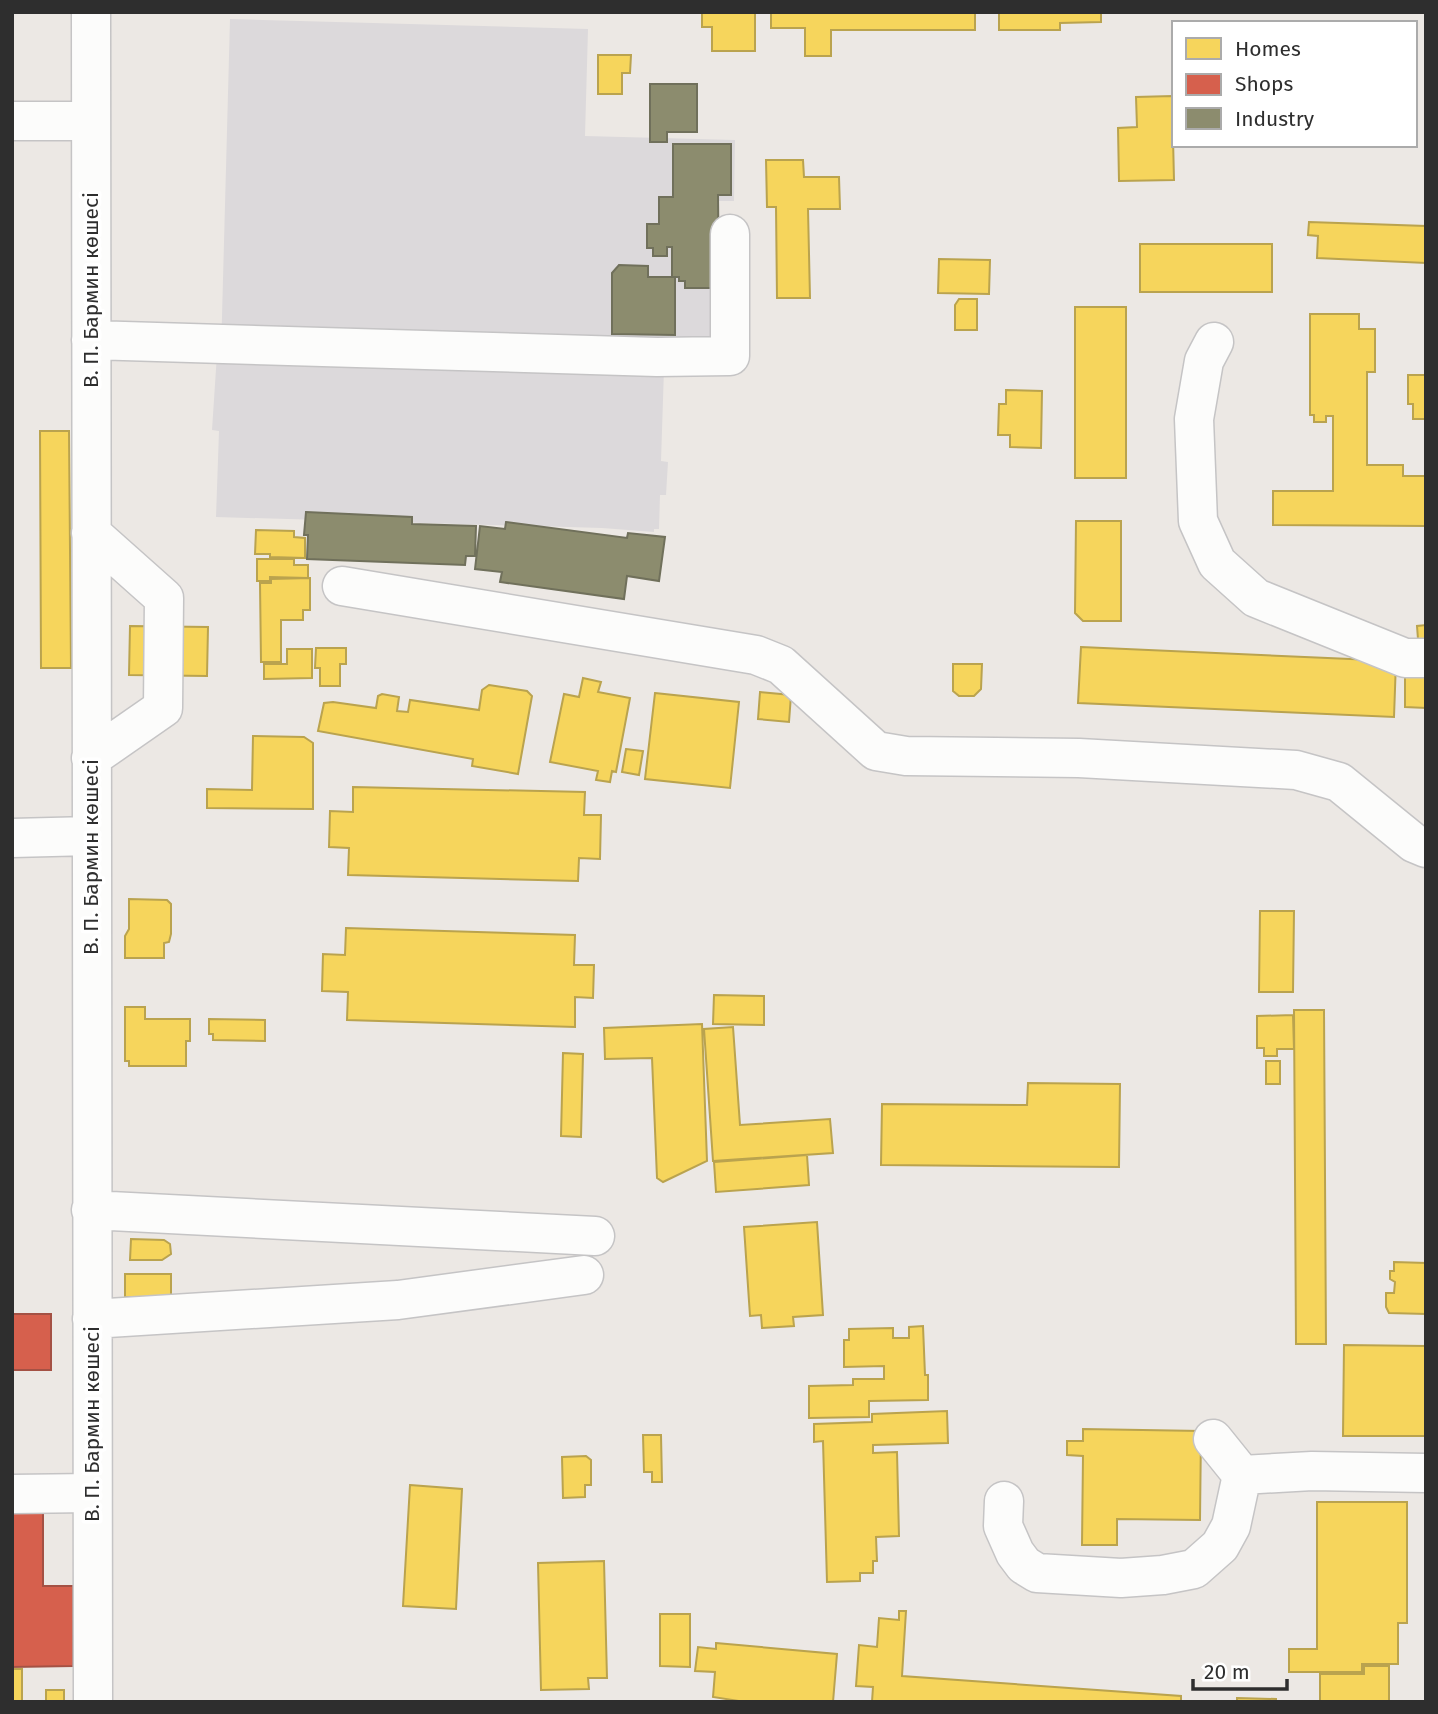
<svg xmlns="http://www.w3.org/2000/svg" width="1438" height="1714" font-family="'Fira Sans',sans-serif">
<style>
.industrial{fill:#dcd9db}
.homes{fill:#f6d55c;stroke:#baa34e;stroke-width:2}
.shops{fill:#d6604d;stroke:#a45144;stroke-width:2}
.industry{fill:#8c8c6e;stroke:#70705b;stroke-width:2}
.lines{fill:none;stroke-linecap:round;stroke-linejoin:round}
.minor-casing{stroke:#c5c4c5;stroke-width:41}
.minor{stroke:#fcfcfb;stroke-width:38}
.labels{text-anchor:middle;stroke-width:7;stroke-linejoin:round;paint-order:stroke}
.street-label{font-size:21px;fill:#2e2e2e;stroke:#fff}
</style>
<rect width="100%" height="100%" fill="#ece8e4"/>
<path class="industrial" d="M230 19 588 29 585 136 735 140 734 201H718L714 370 664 369 661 461 668 462 666 495H660L659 529H654V532L602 528 216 517 219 431 212 430 217 354H221Z"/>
<path class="homes" d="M702 12H755V51H712V27H702Z
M771 12H975V30H831V56H805V28H771Z
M999 12H1101V22L1060 23V30H999Z
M598 55H631L630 73H622V94H598Z
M1172 96 1174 180 1119 181 1118 128 1137 127 1136 97Z
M766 160H803L804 177H839L840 209H808L810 298H777L776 207H767Z
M1309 222 1426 226V263L1317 258 1318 236 1308 235Z
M1140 244H1272V292H1140Z
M939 259 990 260 989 294 938 293Z
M959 299H977V330H955V305Z
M1075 307H1126V478H1075Z
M1310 314H1359V329H1375V372H1367V465H1403V476H1426V526L1273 525V491H1333V416H1326V422H1314V415H1310Z
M1408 375H1426V419H1413V404H1408Z
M1006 390 1042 391 1041 448 1010 447V435H998L999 404H1006Z
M40 431H69L71 668H41Z
M1076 521H1121V621H1083L1075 613Z
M256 530 294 531V537L305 538V558L270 557V554H255Z
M257 559H294V565H308V578L270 577V581H257Z
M310 578V610H303V620H281V662H261L260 583H271V579Z
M1426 625V639H1418L1417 626Z
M130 626 208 627 207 676 129 675Z
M1081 647 1396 661 1394 717 1078 703Z
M316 648H346V664H340V686H320V668H315Z
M287 649H312V678L264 679V664H287Z
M953 664H982L981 689 974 696H959L953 691Z
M1405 675H1426V708L1405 707Z
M583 678 601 682 598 692 630 698 616 772 612 771 610 782 596 780 598 771 550 762 564 694 579 697Z
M489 685 527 691 532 696 518 774 472 766 473 759 318 731 324 703 333 702 376 708 378 696 382 694 399 697 397 711 408 712 410 700 479 710 482 690Z
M760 692 791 695 789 722 758 719Z
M655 693 739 702 730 788 645 779Z
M253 736 304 737 313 743V809L207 808V789L252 790Z
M626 749 643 751 639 775 622 772Z
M353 787 585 792 584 815H601L600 859 579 858 578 881 348 875 349 848 329 847 330 811 353 812Z
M129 899 167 900 171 904V934L169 942 164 943V958H125V936L129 929Z
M1260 911H1294L1293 992H1259Z
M346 928 575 935 574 965H594L593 998 575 997V1027L347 1020 348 992 322 991 323 954 345 955Z
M714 995 764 996V1025L713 1024Z
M125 1007H145V1019H190V1041H186V1066H129V1061H125Z
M1294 1010H1324L1326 1344H1296Z
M1293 1015 1294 1049H1277V1056H1264V1048H1257V1016Z
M209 1019 265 1020V1041L213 1040V1034H209Z
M702 1024 707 1161 663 1182 657 1178 652 1058 605 1059 604 1028Z
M733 1027 740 1125 830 1119 833 1153 713 1161 704 1029Z
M563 1053 583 1054 581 1137 561 1136Z
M1266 1061H1280V1084H1266Z
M1028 1083 1120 1084 1119 1167 881 1165 882 1104 1027 1105Z
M807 1155 809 1185 716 1192 714 1162Z
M817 1222 823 1315 793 1317 794 1326 762 1328 761 1315 750 1316 744 1227Z
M131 1239 164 1240 170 1244 171 1254 162 1260H130Z
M1394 1262 1426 1263V1314L1389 1313 1386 1307V1293H1394L1395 1282 1390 1279V1271H1394Z
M125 1274H171V1297H125Z
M923 1326 925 1375H928V1400L869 1401V1417L809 1418V1386L853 1385V1379H884V1366L844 1367V1340H849V1329L893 1328V1338H909V1327Z
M1344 1345 1426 1346V1436H1343Z
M947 1411 948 1443 873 1445V1453L897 1452 899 1536 876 1537 877 1561H873V1573H860V1581L827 1582 823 1441 814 1442V1424L872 1422V1414Z
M1083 1429 1201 1431 1200 1520 1117 1519V1545H1082L1083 1456 1067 1455V1441H1083Z
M643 1435H661L662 1482H652V1472H644Z
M586 1456 591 1460V1485H585V1497L563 1498 562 1457Z
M410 1485 462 1489 456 1609 403 1606Z
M1317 1502H1407V1623H1398V1664H1362V1672H1289V1649H1317Z
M604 1561 607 1678H588L589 1689 541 1690 538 1563Z
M899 1611H906L902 1676 1181 1696V1702H872L873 1687 856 1686 859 1645 877 1647 879 1618 899 1620Z
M660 1614H690V1667L660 1666Z
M716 1643 837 1654 833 1702H745L713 1697 715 1672 695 1671 698 1647 716 1649Z
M1364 1666H1389V1702H1320V1674H1364Z
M12 1669H22V1702H12Z
M46 1690H64V1702H46Z
M1237 1698 1276 1699V1702H1237Z"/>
<path class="shops" d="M12 1314H51V1370H12Z
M43 1507V1586H73V1666L12 1667V1512Z"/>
<path class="industry" d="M650 84H697V132H667V142H650Z
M673 144H731V195H718L719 288H685V281H679V277H672V247H667V256H653V248H647V224H659V197H673Z
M619 265 648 266V277H675V335L612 334V273Z
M306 512 412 517V524L476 526 475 556H466L465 565 307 559 308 535H304Z
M506 522 627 538 628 533 665 537 659 581 627 576 624 599 500 582 502 572 475 569 480 526 505 529Z"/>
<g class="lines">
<defs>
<path id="minor" d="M91 12 93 1702
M12 121H91
M91 340 657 357 730 356V234
M1214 342 1204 361 1194 419 1198 521 1217 563 1256 598 1405 658H1426
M91 533 164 598 163 708 91 758
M342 586 756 655 781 665 876 751 906 756 1079 758 1296 770 1339 782 1414 843 1426 848
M12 838 91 836
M91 1210 595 1236
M92 1319 398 1300 584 1275
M1242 1475 1312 1471 1426 1473
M12 1494 92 1493
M1004 1501 1003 1526 1015 1553 1024 1565 1037 1573 1121 1578 1163 1575 1194 1569 1220 1546 1231 1526 1242 1475 1213 1439"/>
</defs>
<use href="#minor" class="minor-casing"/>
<use href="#minor" class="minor"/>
</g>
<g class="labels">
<g class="street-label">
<text transform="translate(91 290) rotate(-90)" y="7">В. П. Бармин көшесі</text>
<text transform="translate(91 857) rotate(-90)" y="7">В. П. Бармин көшесі</text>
<text transform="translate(92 1424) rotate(-90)" y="7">В. П. Бармин көшесі</text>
</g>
</g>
<rect width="1438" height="1714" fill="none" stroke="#2e2e2e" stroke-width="28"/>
<rect x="1172" y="21" width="245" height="126" fill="#ffffff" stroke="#ababab" stroke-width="2"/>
<rect x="1186" y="38" width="35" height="21" fill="#f6d55c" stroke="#ababab" stroke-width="2"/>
<text x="1235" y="56" font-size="21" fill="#2e2e2e">Homes</text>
<rect x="1186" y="74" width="35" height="21" fill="#d6604d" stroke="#ababab" stroke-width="2"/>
<text x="1235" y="91" font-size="21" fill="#2e2e2e">Shops</text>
<rect x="1186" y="108" width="35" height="21" fill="#8c8c6e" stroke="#ababab" stroke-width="2"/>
<text x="1235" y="126" font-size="21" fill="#2e2e2e">Industry</text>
<path d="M1193 1679v10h94v-10" fill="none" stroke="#2e2e2e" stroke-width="3.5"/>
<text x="1204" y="1679" font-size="21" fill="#2e2e2e" stroke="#ffffff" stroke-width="5" paint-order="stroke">20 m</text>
</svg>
